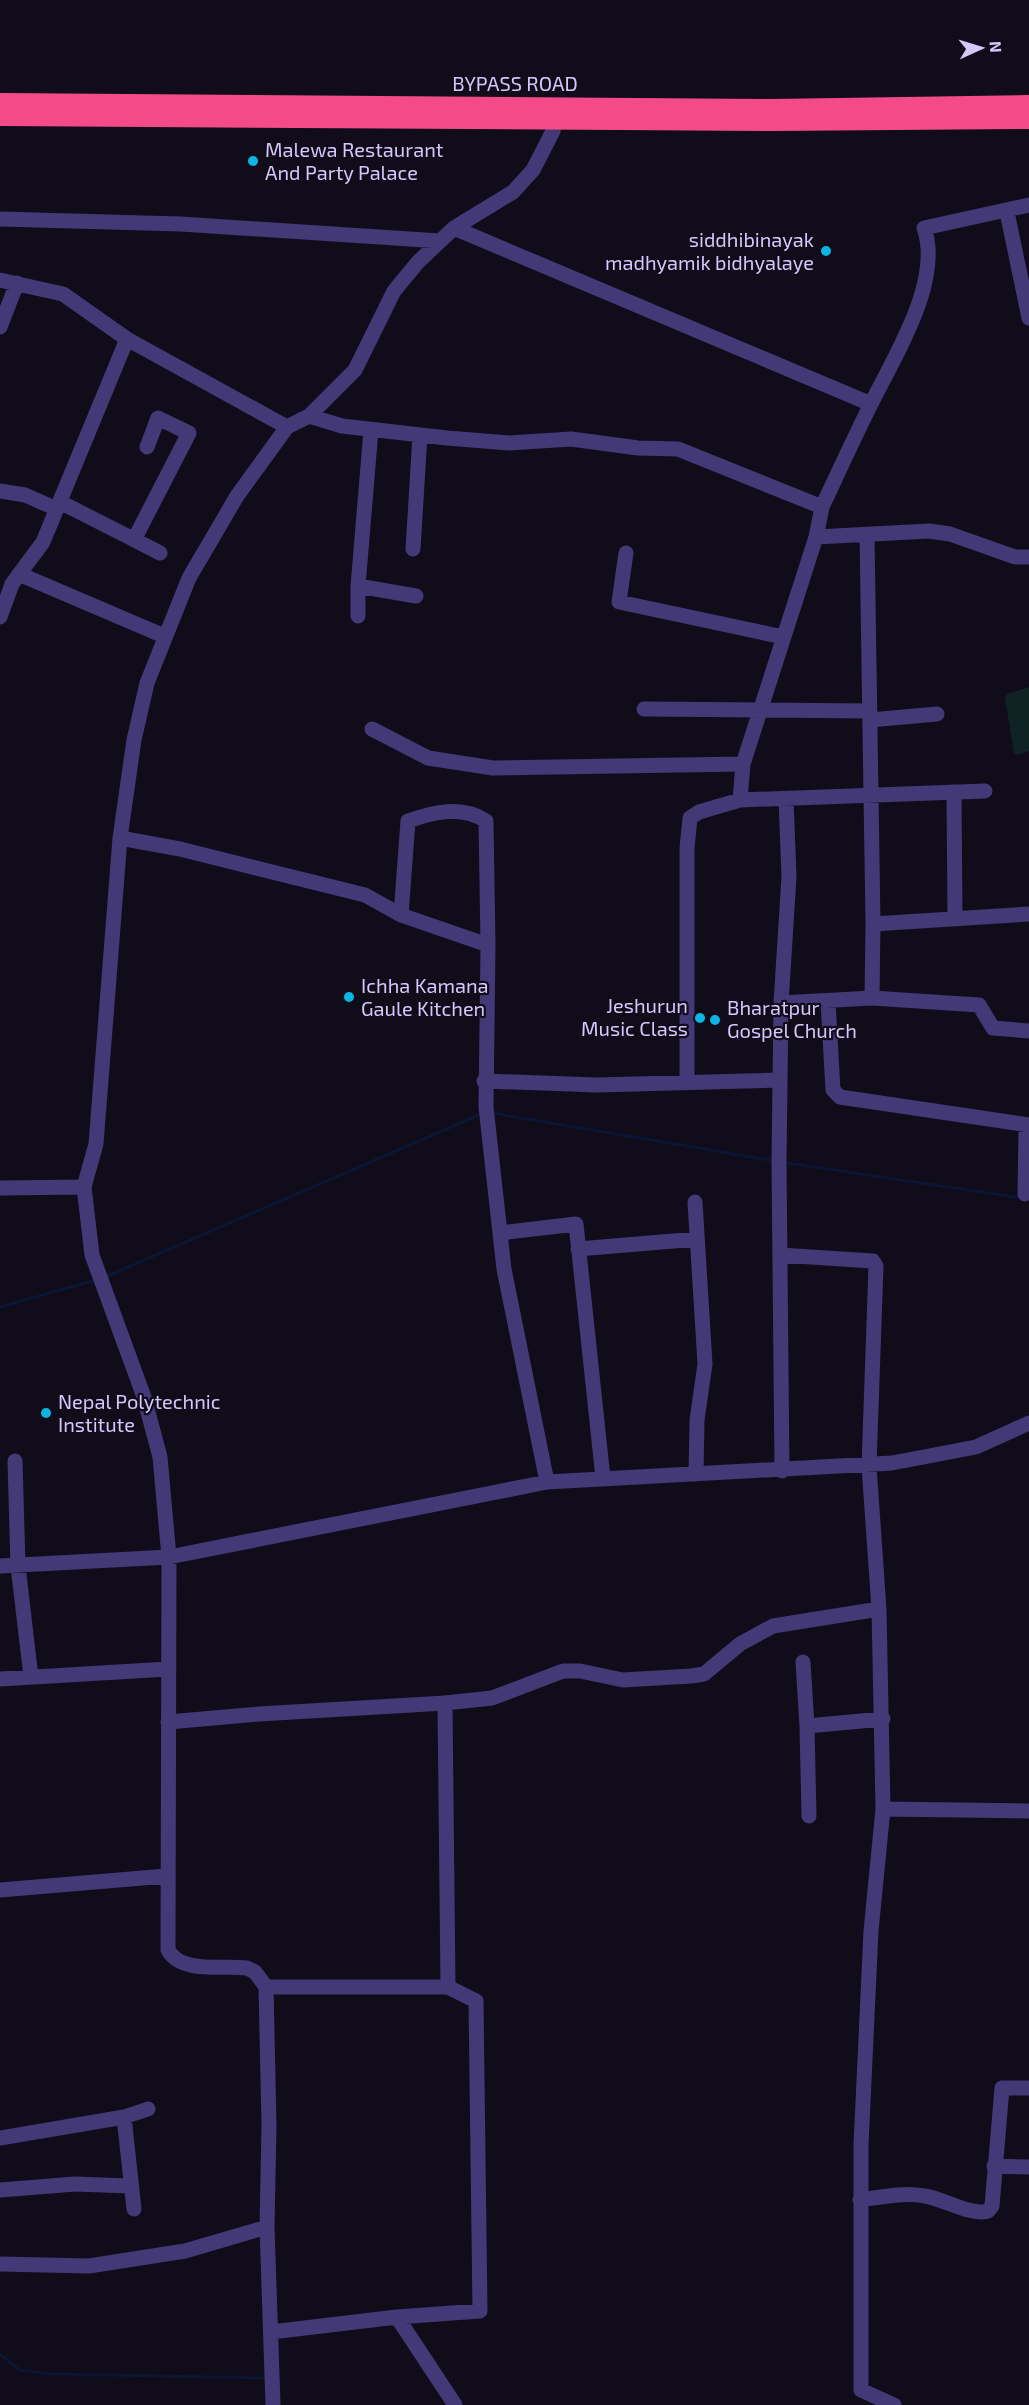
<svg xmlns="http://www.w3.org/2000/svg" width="1029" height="2405" font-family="'Exo 2',sans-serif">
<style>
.green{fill:#0f2224}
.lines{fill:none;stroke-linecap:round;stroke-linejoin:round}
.stream{stroke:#0b1534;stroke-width:3}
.minor{stroke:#433977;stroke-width:15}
.highway{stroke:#f54a88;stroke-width:18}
.poi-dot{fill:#0db5e3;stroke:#100c1a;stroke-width:2}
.labels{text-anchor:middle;stroke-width:4.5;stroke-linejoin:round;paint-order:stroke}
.street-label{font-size:20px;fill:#d4c8fc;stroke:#100c1a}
.poi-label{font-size:20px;fill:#d4c8fc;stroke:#100c1a;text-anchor:start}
</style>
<rect width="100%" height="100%" fill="#100c1a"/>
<path class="green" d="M1029 687V751L1017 755 1014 753 1005 698 1007 694Z"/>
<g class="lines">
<path class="stream" d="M492 1113 775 1161
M787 1163 1022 1198
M105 1277 479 1115
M0 1307 96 1280
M0 2354 20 2370 52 2374 263 2378"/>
<path class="minor" d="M555 109 553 131 533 170 513 192 454 228 418 262 394 291 355 370 309 416 287 427 237 496 189 578 147 683 134 740 120 838 96 1144 84 1187 92 1255 144 1397 160 1457 169 1557 547 1482 892 1463 976 1447 1029 1423
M1007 212 1029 318
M0 219 181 224 440 241
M454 228 871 404
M0 280 63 294 127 339 287 427
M0 327 17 283
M309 416 342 426 447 438 509 443 571 439 638 448 678 449 822 507
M371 430 358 586 416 596
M0 491 25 495 57 509
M60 502 129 537 137 534 189 433 158 418 147 447
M867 535 873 924 872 998
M129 537 160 553
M816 537 929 531 950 534 1015 557H1029
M413 549 420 435
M626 553 619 602 783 637
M19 574 164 636
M358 616V586
M0 617 12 584 43 542 127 339
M644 709 869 711
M870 720 937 714
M372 729 428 758 493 768 743 764
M954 792 955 919
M740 800 743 764 816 537 822 507C838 473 854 438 871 404 894 357 943 281 924 228L1029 205
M120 838 180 849 365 895 401 915 488 945 486 1107 504 1269 547 1482
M401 915 408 821C433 812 462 805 486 821L488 945
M873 924 1029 914
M828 1001 833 1090 840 1097 1029 1125
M781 1003 872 998 979 1005 993 1028 1029 1031
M484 1081 597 1085 780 1080
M687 1083V848L690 818 699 812 740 800 985 791
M0 1188 84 1187
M1025 1194 1026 1125
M695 1202 705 1364 697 1420 696 1474
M500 1233 576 1224 603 1478
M578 1249 697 1239
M780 1255 873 1261 876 1266 869 1466 879 1609 883 1809 871 1931 861 2145V2390L894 2405
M15 1461 18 1566 31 1677
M782 1471 779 1162 781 1003 789 877 786 799
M0 1566 169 1557 168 1950C181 1974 223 1965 247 1968L255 1972 266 1987 269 2125 267 2227 273 2405
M803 1662 807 1726
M0 1679 168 1669
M168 1722 259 1714 445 1703 492 1698 563 1671H580L623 1680 691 1676 704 1674 740 1644 773 1626 879 1609
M883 1809 1029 1811
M809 1816 807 1726 883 1719
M0 1890 166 1876
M266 1987H448L445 1703
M124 2117 134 2209
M0 2138 124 2117 148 2109
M994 2166 1029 2167
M0 2190 75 2184 130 2186
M860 2200C881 2197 904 2192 925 2196 944 2199 970 2216 988 2211L992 2206 1002 2088H1029
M0 2264 89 2266 185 2251 267 2227
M397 2317 480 2311 476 2001 448 1987
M271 2332 397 2317 455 2405"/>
<path class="highway" d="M0 102 772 108 1029 104
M0 117 773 122 1029 120"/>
</g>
<g class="poi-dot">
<circle cx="253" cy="161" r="6"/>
<circle cx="826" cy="251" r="6"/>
<circle cx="349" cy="997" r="6"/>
<circle cx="700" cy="1018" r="6"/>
<circle cx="715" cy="1020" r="6"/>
<circle cx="46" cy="1413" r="6"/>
</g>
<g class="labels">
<g class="street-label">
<text x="515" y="91">BYPASS ROAD</text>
</g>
<g class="poi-label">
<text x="265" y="157">Malewa Restaurant<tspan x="265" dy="23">And Party Palace</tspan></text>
<text x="814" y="247" text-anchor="end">siddhibinayak<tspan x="814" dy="23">madhyamik bidhyalaye</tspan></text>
<text x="361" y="993">Ichha Kamana<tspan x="361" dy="23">Gaule Kitchen</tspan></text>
<text x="688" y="1013" text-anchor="end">Jeshurun<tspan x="688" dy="23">Music Class</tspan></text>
<text x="727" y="1015">Bharatpur<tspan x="727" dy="23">Gospel Church</tspan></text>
<text x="58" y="1409">Nepal Polytechnic<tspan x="58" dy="23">Institute</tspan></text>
</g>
</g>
<g transform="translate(981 48) rotate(86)" stroke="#100c1a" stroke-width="4.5" paint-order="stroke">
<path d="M0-4.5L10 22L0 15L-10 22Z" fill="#d4c8fc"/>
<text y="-9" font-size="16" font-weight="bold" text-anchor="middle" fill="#d4c8fc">N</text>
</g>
</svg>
